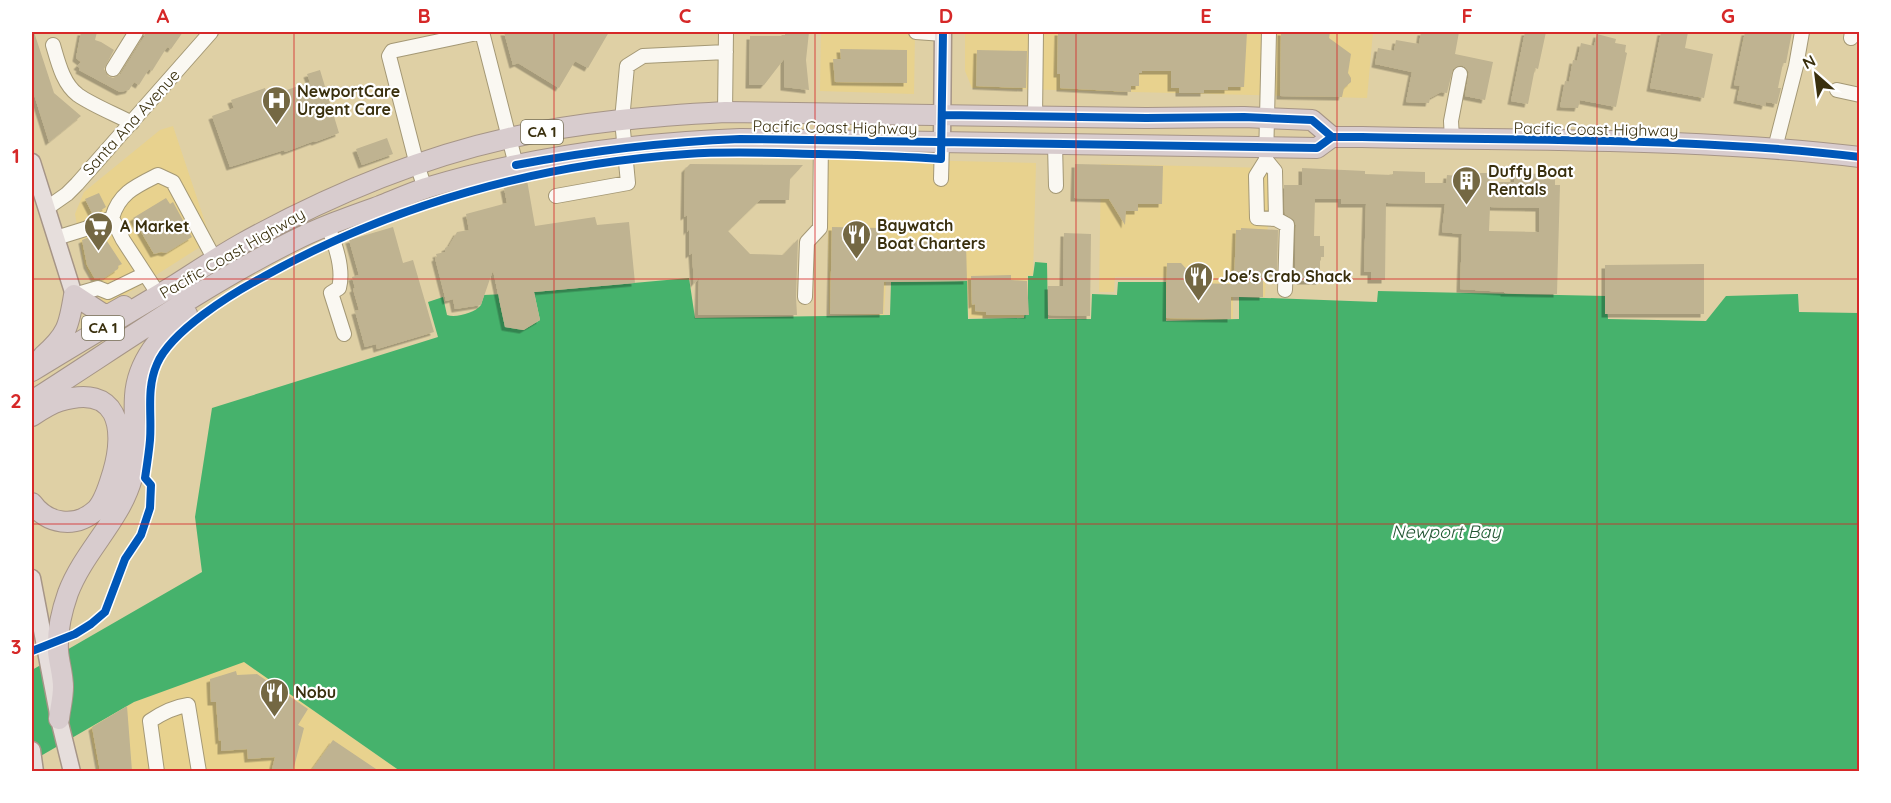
<svg xmlns="http://www.w3.org/2000/svg" width="1891" height="803" font-family="Quicksand,sans-serif">
<style>
.built{fill:#e8d28e}
.water{fill:#46b26c}
.building{fill:#bfb391;fill-rule:evenodd;filter:url(#shadow)}
.lines{fill:none;stroke-linecap:round;stroke-linejoin:round}
.minor-casing{stroke:#a49875;stroke-width:16}
.major-casing{stroke:#a69587;stroke-width:19}
.highway-casing{stroke:#a69587;stroke-width:22}
.minor{stroke:#faf8f2;stroke-width:14}
.major{stroke:#e6dedc;stroke-width:16}
.highway{stroke:#d8ccce;stroke-width:20}
.cycleway-casing{stroke:#fff;stroke-width:11}
.cycleway{stroke:#0057b8;stroke-width:8}
.grid{fill:none;stroke:#d62828;stroke-width:1.5;stroke-opacity:0.55}
.labels{text-anchor:middle;stroke-width:4.5;stroke-linejoin:round;paint-order:stroke}
.shield{fill:#fff;stroke:#756e56;stroke-width:1.5}
.shield-label{font-size:15px;font-weight:bold;fill:#3a300e}
.poi-label{font-size:16px;font-weight:bold;fill:#3a300e;stroke:#fff;text-anchor:start}
.street-label{font-size:16px;fill:#3a300e;stroke:#fff}
.water-label{font-size:18px;font-style:italic;fill:#255735;stroke:#fff}
.neatline{fill:none;stroke:#d62828;stroke-width:2}
.grid-label{font-size:20px;text-anchor:middle;font-weight:bold;fill:#d62828}
</style>
<defs>
<filter id="shadow"><feDropShadow dx="-3.5" dy="3.5" stdDeviation="0" flood-color="#0004"/></filter>
</defs>
<rect width="100%" height="100%" fill="#dfd0a5"/>
<path class="built" d="M821 32H915L914 94 820 91Z
M965 32H1373L1367 98 972 88 965 71Z
M173 126 211 240 120 298 109 304 103 303 84 263 75 214 84 192 160 130Z
M827 158 1036 163 1033 275 1027 276 1028 311 1024 317 969 318 967 281 886 282 884 315 829 314Z
M1101 164 1270 168 1265 297H1233V319L1166 320V277H1115L1114 292H1099Z
M240 662H244L400 771H98L89 728 134 702Z"/>
<path class="water" d="M1035 262 1047 263 1048 319H1091L1092 294 1117 295 1118 282H1166V321L1239 319V297L1377 302 1378 291 1606 296 1608 319 1706 321 1726 296 1798 294 1799 312 1859 313V771H400L244 662 134 702 32 761V670L202 572 195 517 212 408 438 337 428 302 443 297 447 315C456 318 475 313 481 305 481 304 484 296 484 295L505 294 499 300 505 327 524 330 540 320 534 292 689 278 695 318 890 315 891 282 967 281 968 319 1024 318 1025 312H1028V276H1033Z"/>
<path class="building" d="M32 32H34L54 93 81 116 49 142 32 88Z
M81 32H97L95 40 101 42 114 50 104 69 108 76 113 78 121 74 144 37 145 32H183L171 49 167 47 152 71 149 69 139 85 134 82 129 90 120 92 79 70 80 68 77 66 81 62 76 58Z
M504 32H609L588 68 575 61 559 88 518 63 513 65Z
M785 32H809L806 60 809 90 784 87V59L764 85H749L750 36H785Z
M1058 32H1247L1244 87H1228V90H1204V93H1179V88H1171V71H1142V73H1139V86H1131V92L1060 88V74H1057Z
M1281 32H1330L1329 38 1351 54 1348 73 1351 78V82L1344 88 1342 97 1280 96Z
M1421 32H1459L1455 54 1493 62 1485 100 1465 96 1469 72 1465 67 1461 65 1453 69 1447 93 1441 92 1430 98 1429 103 1406 102 1412 72 1375 64 1378 48 1394 51 1396 40 1419 44Z
M1525 32H1546L1538 69 1535 68 1528 104 1511 101Z
M1661 32H1688L1685 48 1713 54 1704 98 1650 88Z
M1745 32H1792L1786 63H1783L1778 88H1781L1777 104 1766 102 1765 106 1737 100 1740 86 1734 85Z
M1597 34 1616 39 1615 43 1626 45 1625 52 1627 53 1616 107 1580 100 1578 108 1560 107 1565 81 1569 82 1573 60 1577 61 1581 43 1594 46Z
M840 49 907 50V83L835 82 833 59H841Z
M977 50 1027 51 1026 88 976 86Z
M320 70 339 133 315 142 314 141 285 152 284 150 230 167 212 116 234 108 231 100 265 88 266 91 279 87 281 92 310 82 307 74Z
M387 138 393 154 362 165 356 149Z
M690 164 803 165 790 179 789 200H760L728 231 750 254 783 255 798 239 796 297 797 315H698L699 278 694 284 692 253 689 255V229L687 232V215L684 217 685 169Z
M1075 164 1163 166 1162 204H1138V211H1126L1125 225 1109 199 1074 198Z
M1302 168 1365 171V174L1393 175V171L1425 172V183H1446L1447 175 1473 177V173H1490V182H1514V173L1541 174 1540 179H1555V185H1560L1557 294 1504 293V292L1460 289 1462 234 1442 232 1445 204 1386 203 1385 280H1371V272H1364L1366 204H1341V199H1315L1314 236H1320V246H1324V257H1320V281H1300V273H1295L1296 225 1294 220 1285 214 1284 185H1302ZM1490 207 1539 208V232L1489 231Z
M527 180 535 226 595 217 597 225 629 222 635 283 534 292 540 320 523 330 505 327 493 270 481 305 455 309 453 299 446 301 435 258 437 257 436 254 445 252V248L449 246 457 232 469 230 466 214 507 203 504 188Z
M99 193 106 207 93 215 85 199Z
M166 198 170 204 173 202 192 237 166 253 161 252 154 254 133 218Z
M393 227 403 263 413 260 434 332 377 349 376 344 365 347 355 311 359 310 353 289 355 288 352 277 359 275 349 240Z
M832 227 880 228V241L966 242 967 281 884 282 883 314H830Z
M1241 228 1278 230 1277 273 1263 272V297H1231V319L1166 318 1167 263H1181L1189 272V283L1234 284 1236 230H1241Z
M101 232 122 264 118 266V269L101 280 100 278 95 279 87 265 82 240Z
M1064 233 1091 234 1090 316 1048 315V286H1063Z
M1704 264V314H1605V265Z
M1011 275V280L1027 281 1029 315H986V312L975 311V304L972 305 971 276Z
M236 671 237 675 257 674 308 709 298 725 304 728 293 771 272 769 275 757 248 759 247 749 221 751V740L219 741 216 702H211L210 679Z
M127 706 132 771H100L92 727Z
M333 740 379 771H311Z"/>
<g class="lines">
<defs>
<path id="minor" d="M482 32 516 165
M916 32 943 34
M1269 32 1266 160 1256 176 1257 218 1276 219 1287 225 1285 290
M1851 38 1852 32
M53 45C58 62 63 84 78 95 94 106 115 114 132 123
M113 69 136 32
M1837 90 1860 95
M725 112 726 32
M1035 117 1036 32
M1452 139 1451 121 1460 74
M1055 144 1056 186
M1775 148 1796 66 1802 32
M1266 160 1275 171 1276 219
M941 179 942 142
M425 188 417 165 389 56 392 51 482 32
M556 196 628 183 622 120 627 66 643 56 726 52
M47 208 67 194 77 184 211 32
M327 225C335 243 344 269 339 288L331 293 344 334
M56 238 85 229 112 218
M155 289 123 240 112 218C119 193 136 186 158 175L173 182 215 260
M74 295 98 288 108 292 145 274
M805 297 807 242 820 228 821 140
M157 772 150 721C162 713 173 707 188 705L199 772"/>
<path id="major" d="M942 142 943 32
M32 162 74 295
M32 578 59 719 72 772
M32 750 35 772"/>
<path id="highway" d="M43 356C67 335 69 326 74 295L103 314H110L124 306
M32 371C79 342 127 314 175 285 197 271 218 257 241 244 324 198 415 159 509 138 580 122 653 116 725 112L1146 118 1244 117 1312 120 1332 137
M32 401C117 347 201 287 291 242 320 227 349 217 380 206 395 200 411 193 426 188 528 157 634 143 740 139L1317 148 1332 137H1362C1527 141 1695 137 1860 157
M32 416C41 410 50 404 60 401 118 383 126 428 113 472 109 485 105 501 96 510 75 529 47 524 32 503
M59 719C60 709 63 698 63 687 63 675 59 663 58 651 57 633 62 610 68 593 84 551 120 521 132 478 139 451 133 424 135 396 137 362 161 333 187 314"/>
</defs>
<use href="#minor" class="minor-casing"/>
<use href="#major" class="major-casing"/>
<use href="#highway" class="highway-casing"/>
<use href="#minor" class="minor"/>
<use href="#major" class="major"/>
<use href="#highway" class="highway"/>
<defs>
<path id="cycleway" d="M942 115 1146 118 1244 117 1312 120 1332 137
M516 165C590 151 664 142 740 139L1317 148 1332 137H1362C1527 141 1695 137 1860 157
M32 651 75 634 91 624 105 612 125 559 141 535 150 508 151 485 145 478C147 465 149 452 150 440 152 414 146 389 157 364 171 331 231 294 263 277 393 204 539 164 687 154 731 151 774 153 817 154 858 155 900 156 941 159L943 32"/>
</defs>
<use href="#cycleway" class="cycleway-casing"/>
<use href="#cycleway" class="cycleway"/>
</g>
<path class="grid" d="M294 32V772M554 32V772M815 32V772M1076 32V772M1337 32V772M1597 32V772M32 279H1860M32 524H1860"/>
<defs>
<symbol id="hospital-pin" viewBox="-11 -11 22 30"><path d="M0 17L-7.5 6A9.5 9.5 0 1 1 7.5 6Z" fill="#746843" stroke="#fff"/><path d="M-5-5h3v3.5h4V-5h3V5h-3V1.5h-4V5h-3Z" fill="#fff"/></symbol>
<symbol id="building-pin" viewBox="-11 -11 22 30"><path d="M0 17L-7.5 6A9.5 9.5 0 1 1 7.5 6Z" fill="#746843" stroke="#fff"/><path d="M-4-6H4V6H1V3H-1V6H-4ZM-2.5-4.3h1.7v1.8h-1.7ZM.8-4.3h1.7v1.8H.8ZM-2.5-1h1.7V.8h-1.7ZM.8-1h1.7V.8H.8Z" fill="#fff"/></symbol>
<symbol id="supermarket-pin" viewBox="-11 -11 22 30"><path d="M0 17L-7.5 6A9.5 9.5 0 1 1 7.5 6Z" fill="#746843" stroke="#fff"/><path d="M-6-5.5h2.5l.6 2H6L4.5 2H-2.5L-4.4-4H-6ZM-1.5 3.2a1.3 1.3 0 1 0 .1 0ZM3 3.2a1.3 1.3 0 1 0 .1 0Z" fill="#fff"/></symbol>
<symbol id="restaurant-pin" viewBox="-11 -11 22 30"><path d="M0 17L-7.5 6A9.5 9.5 0 1 1 7.5 6Z" fill="#746843" stroke="#fff"/><path d="M-5-6h1v4h1v-4h1v4h1v-4h1v5L-1.5 .5V6h-2V.5L-5-1ZM5-6V6H3V1.5H1.5Q1.5-4 5-6Z" fill="#fff"/></symbol>
</defs>
<g fill-rule="evenodd">
<use href="#hospital-pin" x="260" y="84" width="33" height="45"/>
<use href="#building-pin" x="1450" y="164" width="33" height="45"/>
<use href="#supermarket-pin" x="82" y="210" width="33" height="45"/>
<use href="#restaurant-pin" x="840" y="218" width="33" height="45"/>
<use href="#restaurant-pin" x="1182" y="260" width="33" height="45"/>
<use href="#restaurant-pin" x="258" y="676" width="33" height="45"/>
</g>
<g class="labels">
<g class="shield">
<rect x="521" y="120" width="42" height="24" rx="4.5"/>
<rect x="82" y="316" width="42" height="24" rx="4.5"/>
</g>
<g class="shield-label">
<text x="542" y="137">CA 1</text>
<text x="103" y="333">CA 1</text>
</g>
<g class="poi-label">
<text x="297" y="97">NewportCare<tspan x="297" dy="18">Urgent Care</tspan></text>
<text x="1488" y="177">Duffy Boat<tspan x="1488" dy="18">Rentals</tspan></text>
<text x="877" y="231">Baywatch<tspan x="877" dy="18">Boat Charters</tspan></text>
<text x="120" y="232">A Market</text>
<text x="1220" y="282">Joe's Crab Shack</text>
<text x="295" y="698">Nobu</text>
</g>
<g class="street-label">
<text transform="translate(131 122) rotate(-48)" y="6">Santa Ana Avenue</text>
<text transform="translate(835 127) rotate(1)" y="6">Pacific Coast Highway</text>
<text transform="translate(1596 129) rotate(1)" y="6">Pacific Coast Highway</text>
<text transform="translate(232 253) rotate(-30)" y="6">Pacific Coast Highway</text>
</g>
<g class="water-label">
<text x="1446" y="538">Newport Bay</text>
</g>
</g>
<rect width="1891" height="803" fill="none" stroke="#ffffff" stroke-width="66"/>
<g transform="translate(1816 75) rotate(332)" stroke="#ffffff" stroke-width="4.5" paint-order="stroke">
<path d="M0-4.5L10 22L0 15L-10 22Z" fill="#3a300e"/>
<text y="-9" font-size="16" font-weight="bold" text-anchor="middle" fill="#3a300e">N</text>
</g>
<rect x="33" y="33" width="1825" height="737" class="neatline"/>
<g class="grid-label">
<text x="163" y="23">A</text>
<text x="424" y="23">B</text>
<text x="685" y="23">C</text>
<text x="946" y="23">D</text>
<text x="1206" y="23">E</text>
<text x="1467" y="23">F</text>
<text x="1728" y="23">G</text>
<text x="16" y="163">1</text>
<text x="16" y="408">2</text>
<text x="16" y="654">3</text>
</g>
</svg>
